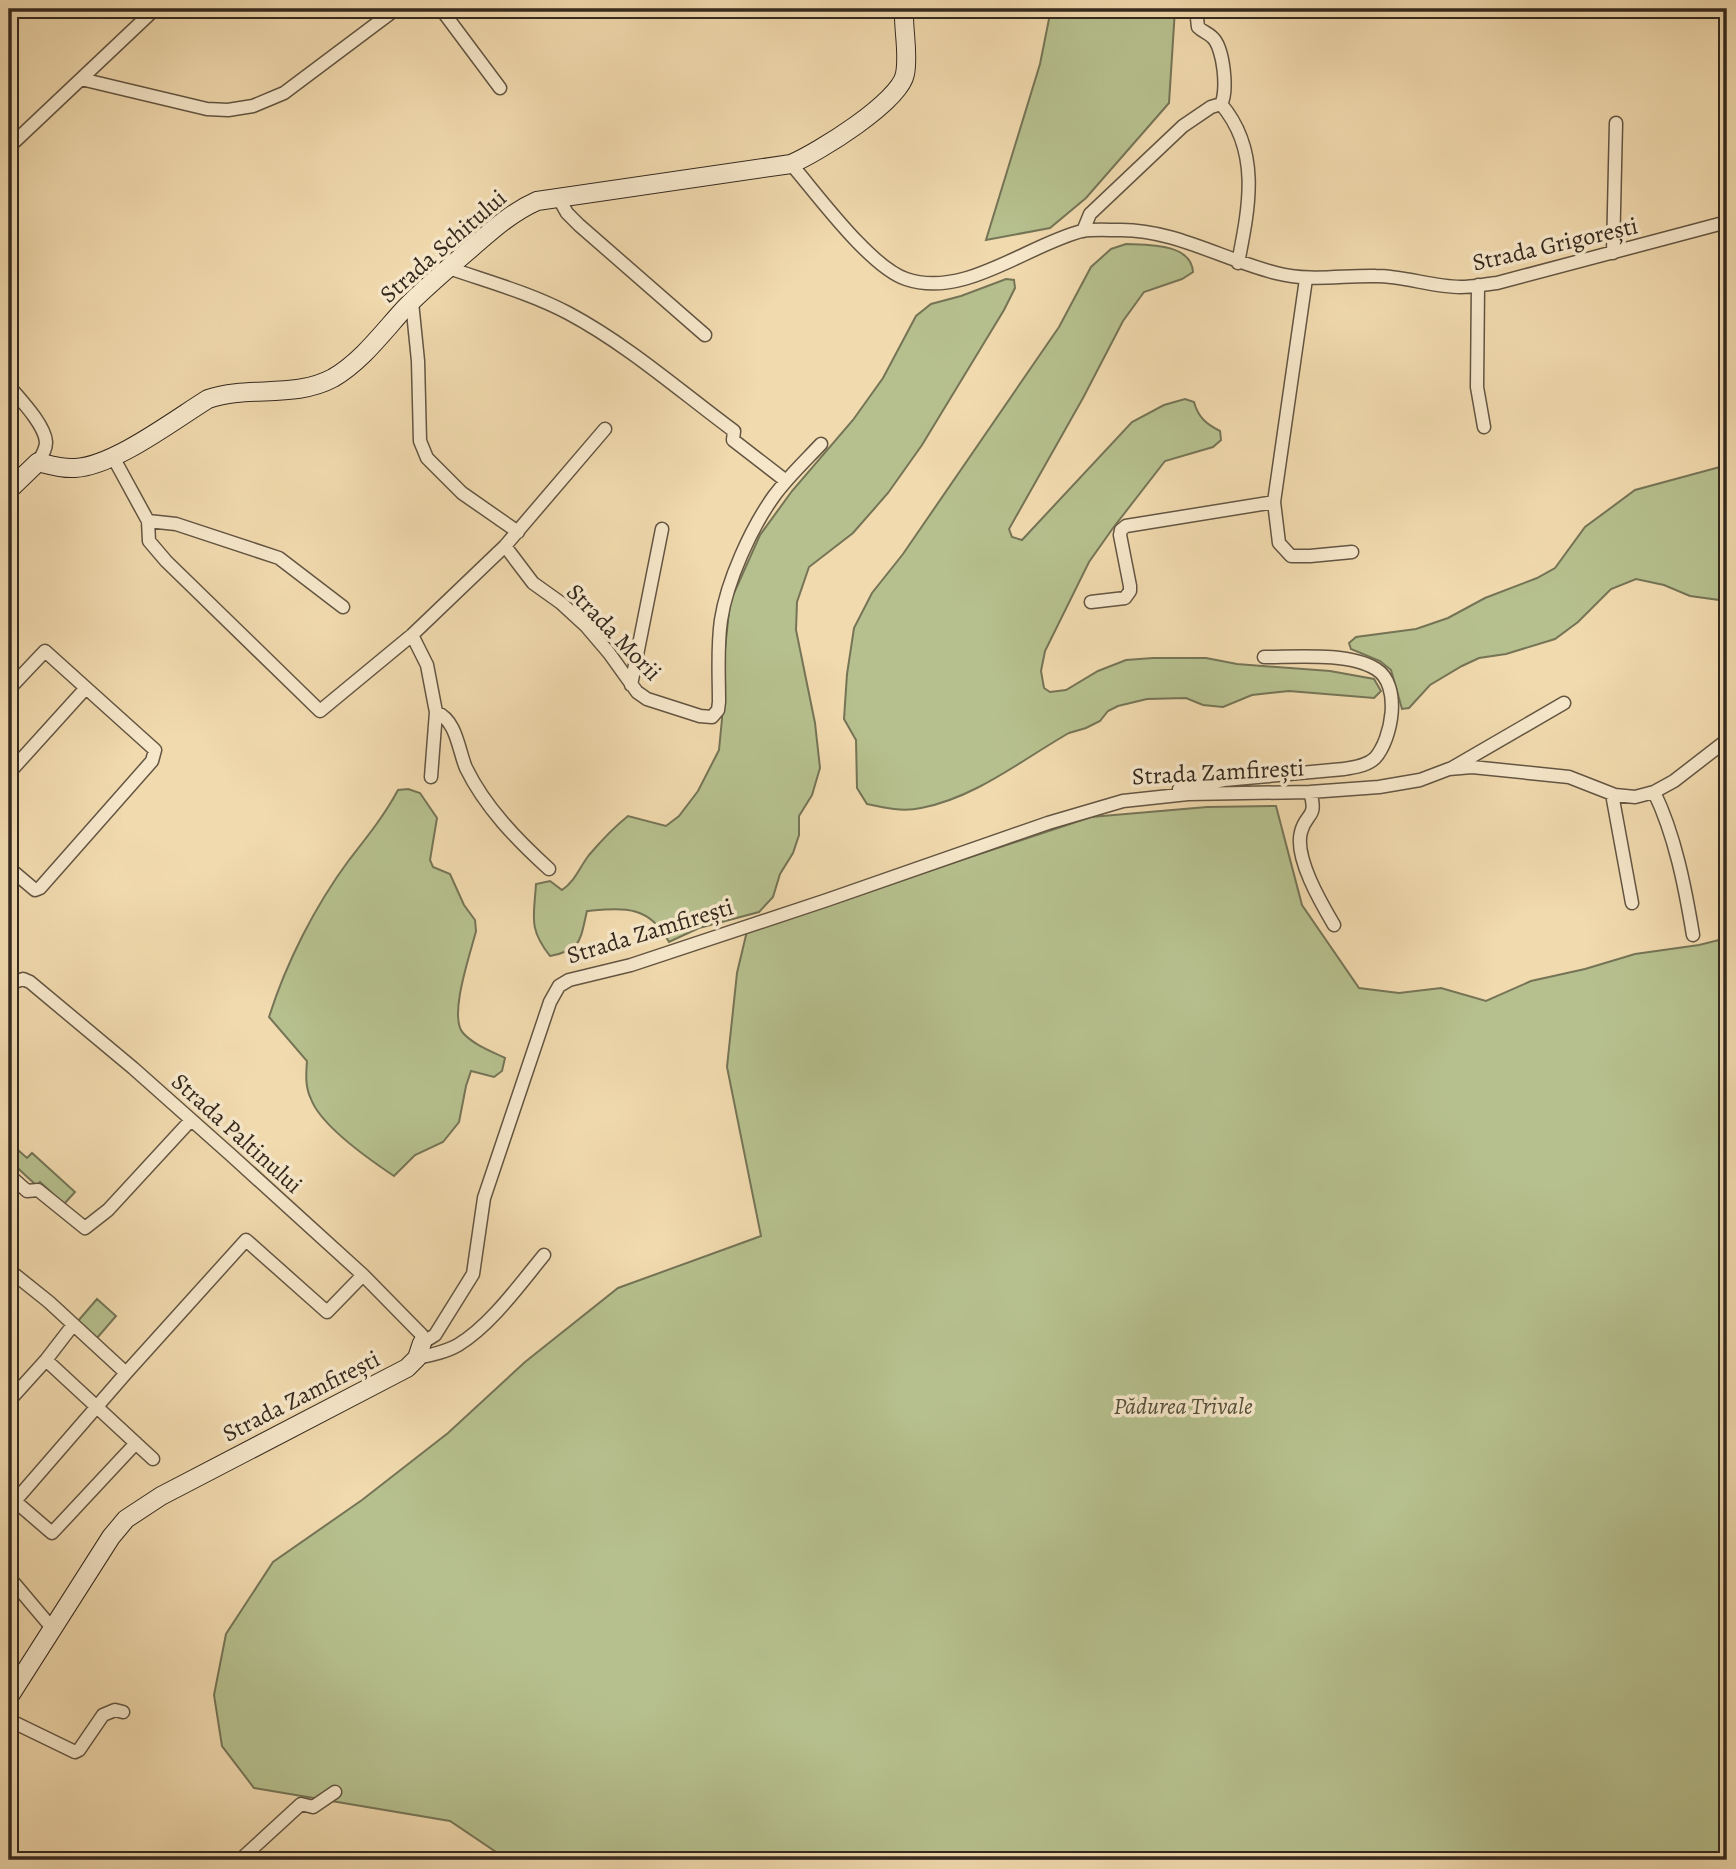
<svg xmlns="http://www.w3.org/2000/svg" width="1736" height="1869" font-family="Alegreya,serif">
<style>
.green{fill:#b6c08e;stroke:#757456;stroke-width:2}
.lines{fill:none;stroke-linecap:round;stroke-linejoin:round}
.street-casing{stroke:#635542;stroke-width:15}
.secondary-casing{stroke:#34291e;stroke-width:20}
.street{stroke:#f6e7ca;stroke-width:12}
.secondary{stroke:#f6e7ca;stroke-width:18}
.labels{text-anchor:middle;stroke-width:7;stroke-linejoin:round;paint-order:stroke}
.street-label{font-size:24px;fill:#34291e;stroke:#f6e7ca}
.park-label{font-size:24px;font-style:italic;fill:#544f3a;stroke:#f6e7ca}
</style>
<rect width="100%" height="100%" fill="#f1daae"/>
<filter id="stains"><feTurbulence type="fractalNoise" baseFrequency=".00286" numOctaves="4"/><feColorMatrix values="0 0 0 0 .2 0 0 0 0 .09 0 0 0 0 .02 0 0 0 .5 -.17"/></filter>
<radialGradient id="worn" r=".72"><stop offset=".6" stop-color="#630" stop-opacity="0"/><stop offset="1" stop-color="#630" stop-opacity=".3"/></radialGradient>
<path class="green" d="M1051 9H1175L1169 103 1086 198 1050 228 986 240 1040 64Z
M1126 244C1148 245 1191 243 1193 272L1182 279 1144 292 1123 321 1083 398 1009 529 1012 537 1022 540 1132 422 1164 405 1185 399 1194 402C1198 417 1206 424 1220 431L1221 440 1213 447 1165 461 1113 528 1089 562 1045 651 1041 671 1044 688 1050 692 1066 690 1098 671 1126 660 1153 658H1206L1237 664 1330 671 1374 679 1381 691 1374 698 1289 691 1252 695 1223 707 1203 705 1186 698 1147 699 1118 706 1108 711 1100 721 1086 728 1069 733C1023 759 975 798 921 808 903 812 885 808 867 804L857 788 856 740 844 719 847 674 854 628 872 593 903 554 1059 327 1091 267 1111 249Z
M1006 279 1014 280 1015 288 1004 310 922 445 888 493 853 533 809 567 797 602 796 630 815 723 820 768 812 795 799 816V835L793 853 780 874 773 897 759 912 699 928 669 942C649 905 625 908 587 911 580 940 582 950 550 956 528 928 534 917 536 884L550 881 562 890C576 880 579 868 589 855 601 841 613 828 628 816L666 826 679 816 698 791 719 750 722 719 723 668 730 602 760 535 792 491 853 420 883 378 916 316 931 304 961 296Z
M1727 465V601L1690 596 1664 585 1636 579 1611 589 1578 622 1555 639 1506 654 1479 658 1462 666 1430 685 1409 708 1402 709 1391 670 1380 661 1351 649 1349 643 1356 637 1416 629 1448 618 1485 598 1537 578 1555 568 1585 527 1635 490Z
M408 789 420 793 437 818 430 860 433 867 450 874 464 905 475 920 476 931C471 952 448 1016 463 1033 474 1045 491 1051 505 1058L502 1071 494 1077 471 1071 466 1086 459 1122 443 1142 415 1155 394 1176C370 1160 321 1126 311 1099 305 1087 306 1074 307 1061L269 1017C286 963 315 906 349 860 367 837 384 816 398 790Z
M1276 806 1302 905 1359 988 1399 993 1441 988 1486 1001 1531 981 1585 969 1635 954 1699 945 1727 938V1860H508L450 1821 254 1788 222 1746 214 1695 226 1634 273 1562 362 1500 448 1433 525 1362 618 1288 761 1236 727 1067 737 973 747 931 1091 817 1207 807Z
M10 1143 27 1158 32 1153 75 1192 64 1204 40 1182 37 1186 9 1160Z
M97 1299 116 1316 97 1338 78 1321Z"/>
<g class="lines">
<defs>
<path id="street" d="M441 9 500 88
M874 9 904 12
M81 79 207 109 228 110 253 106 284 93 396 9
M1221 104C1261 151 1249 207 1238 263
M9 147 155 9
M791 164C817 194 870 267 906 279 964 299 1027 245 1082 231 1093 229 1107 230 1119 230 1173 229 1224 260 1276 273 1310 282 1343 275 1376 276 1405 276 1432 287 1461 287 1473 287 1485 284 1497 283L1727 222
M558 197 567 213 579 225 705 335
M1083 231 1090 214 1183 126 1211 107 1221 104C1228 92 1224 47 1212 37 1208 33 1203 32 1198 27L1196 9
M1613 253 1616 123
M449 268C489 282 530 293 568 313 628 345 680 391 734 431L733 440 786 481
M1306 279 1274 502 1279 543 1291 556H1310L1352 552
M1478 285 1477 387 1484 427
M412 302 418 361 420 441 427 458 462 493 518 532
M9 386C20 399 45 425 46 442 46 450 42 455 38 462
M113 457 148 521 149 541 166 561 320 711 412 635 505 546 605 429
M148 521 176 524 279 558 343 607
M505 546 533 583 561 603 586 626 609 653 637 692 647 699 700 716 712 717 718 710 719 702C719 675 717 647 721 620 727 581 751 528 774 496 788 477 805 461 821 444
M1091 602 1125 598 1130 591V586L1120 535 1121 530 1126 526 1274 502
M412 635 427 665 436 712 431 777
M631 685 662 529
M9 689 45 651 155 750 152 761 40 888 35 890 9 868
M436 712C457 721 458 749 466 768 485 807 517 840 549 869
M1452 768 1564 703
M9 773 85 689
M1179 789 1224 780 1344 769C1354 767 1367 766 1375 758 1392 739 1402 685 1376 669 1348 652 1296 657 1264 657
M1310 792C1318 819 1306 812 1301 832 1294 857 1321 903 1334 925
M1654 792C1675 835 1685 887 1693 935
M1612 794 1632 903
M9 989 15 982 23 979 30 982 133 1068 232 1156 363 1275 417 1330 422 1335V1343L435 1335 473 1274 484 1198 550 1002 559 986 569 980 631 965 827 900 1048 823 1123 801 1188 794 1310 792 1379 787 1420 780 1449 769 1472 767 1569 777 1615 795 1635 797 1654 792 1674 781 1727 740
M9 1175 27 1191 38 1190 85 1228 108 1210 191 1120
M9 1270 49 1302 126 1373
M417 1358C431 1355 446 1352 458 1345 491 1325 520 1284 544 1255
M46 1360 153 1459
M9 1401 46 1360 73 1325
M9 1496 52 1533 136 1443
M15 1501 126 1373 246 1240 327 1312 363 1275
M9 1577 52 1628
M9 1720 75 1752 79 1750 103 1715 115 1710 123 1712
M240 1860 301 1804 313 1807 335 1792"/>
<path id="secondary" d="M9 490 38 462C50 465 62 469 75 468 114 466 174 420 208 399 249 385 294 399 333 378 362 361 383 332 405 308 425 288 447 269 468 251 490 232 510 213 537 201L791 164C817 153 900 102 905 74 909 53 903 30 904 9
M9 1697 111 1537 126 1519 161 1496 407 1368 417 1358 422 1343"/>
</defs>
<use href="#street" class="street-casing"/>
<use href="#secondary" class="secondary-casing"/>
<use href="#street" class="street"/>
<use href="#secondary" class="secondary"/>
</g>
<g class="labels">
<g class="street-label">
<text transform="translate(1555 244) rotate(-13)" y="8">Strada Grigorești</text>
<text transform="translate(443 246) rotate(-41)" y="8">Strada Schitului</text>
<text transform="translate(614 632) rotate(46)" y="8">Strada Morii</text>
<text transform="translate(1218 772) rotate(-3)" y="8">Strada Zamfirești</text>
<text transform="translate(650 931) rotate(-17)" y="8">Strada Zamfirești</text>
<text transform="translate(237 1133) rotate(42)" y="8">Strada Paltinului</text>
<text transform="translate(301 1396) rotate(-27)" y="8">Strada Zamfirești</text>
</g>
<g class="park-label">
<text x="1183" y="1414">Pădurea Trivale</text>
</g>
</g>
<rect width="1736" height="1869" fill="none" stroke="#f1daae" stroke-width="35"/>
<rect x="10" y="10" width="1715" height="1848" fill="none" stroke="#34291e" stroke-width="3.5"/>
<rect x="18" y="18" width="1701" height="1834" fill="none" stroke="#34291e" stroke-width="2"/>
<rect width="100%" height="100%" filter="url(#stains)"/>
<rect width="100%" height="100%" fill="url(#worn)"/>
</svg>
